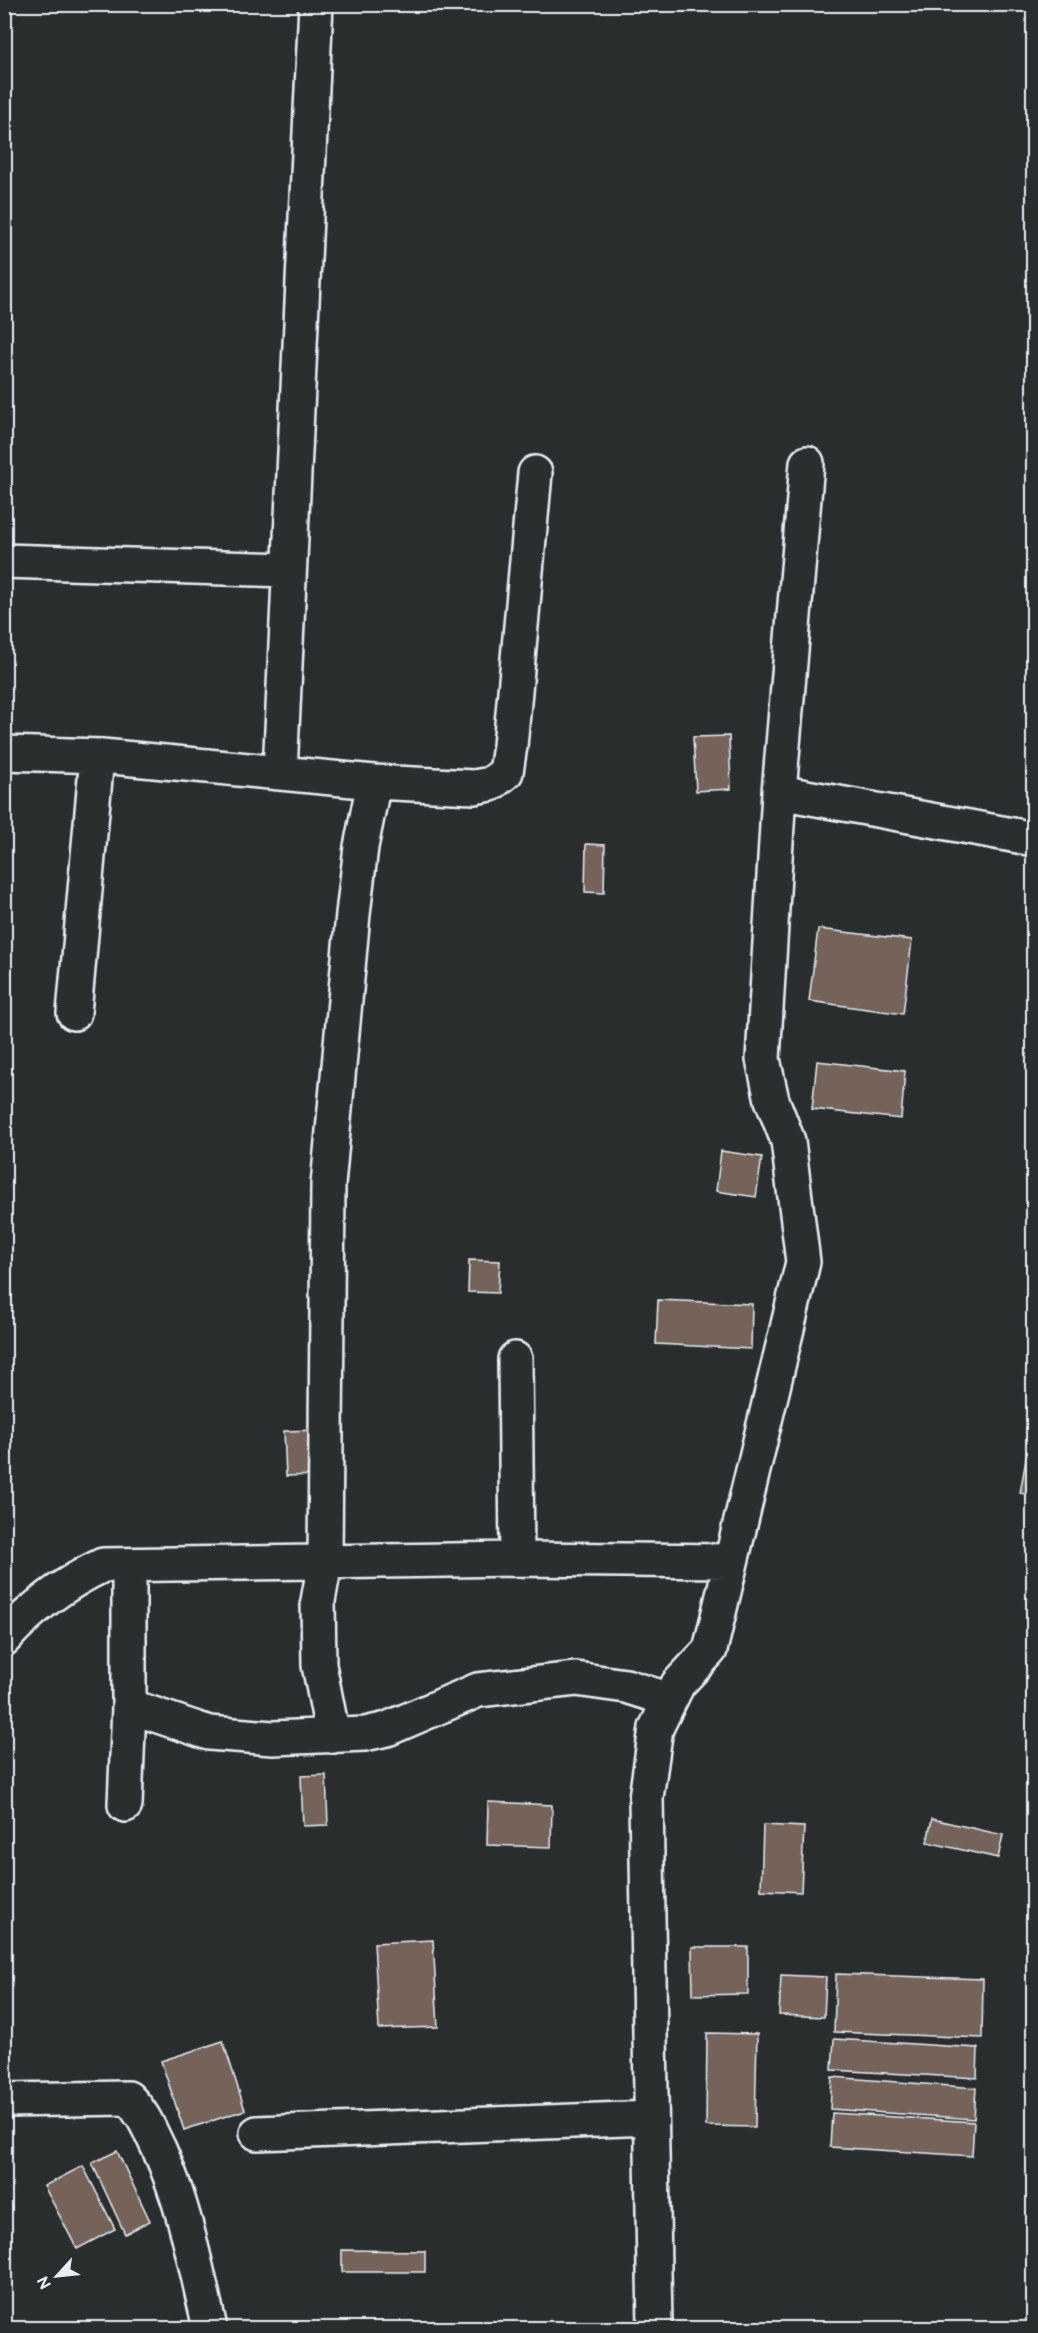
<svg xmlns="http://www.w3.org/2000/svg" width="1038" height="2333" font-family="'Balsamiq Sans',sans-serif">
<style>
.building{fill:#74645a;stroke:#e8f1f8;stroke-width:1.5}
.lines{fill:none;stroke-linecap:round;stroke-linejoin:round}
.street-casing{stroke:#e8f1f8;stroke-width:38}
.street{stroke:#2a2d2e;stroke-width:33}
</style>
<rect width="100%" height="100%" fill="#2a2d2e"/>
<filter id="ink" filterUnits="userSpaceOnUse"><feTurbulence type="fractalNoise" baseFrequency=".0167" numOctaves="2"/><feDisplacementMap in="SourceGraphic" scale="12" xChannelSelector="R" yChannelSelector="G"/><feConvolveMatrix kernelMatrix="1 2 1 2 8 2 1 2 1" color-interpolation-filters="sRGB"/></filter>
<g filter="url(#ink)">
<path class="building" d="M729 736 731 789 696 791 693 737Z
M586 844 605 845 604 893 585 892Z
M818 929 912 940 903 1014 809 1001Z
M817 1061 905 1071 901 1119 812 1109Z
M721 1151 762 1157 756 1197 716 1191Z
M469 1260 500 1261 498 1293 468 1292Z
M658 1300 752 1304 751 1349 656 1344Z
M320 1430 322 1475 286 1476 284 1431Z
M1028 1448 1034 1449V1496L1020 1493Z
M326 1775 328 1825 303 1826 301 1776Z
M488 1802 552 1805 551 1847 487 1845Z
M932 1819 1003 1835 998 1858 927 1842Z
M763 1825 804 1827 801 1892 761 1890Z
M433 1940 438 2027 379 2029 374 1943Z
M692 1947H748V1994L693 1995Z
M836 1974 983 1979 982 2038 834 2032Z
M781 1975 826 1977 824 2017 779 2015Z
M707 2033 757 2034 755 2127 706 2126Z
M834 2039 978 2048 977 2078 832 2070Z
M223 2041 245 2110 184 2130 161 2061Z
M832 2077 976 2088 974 2119 830 2109Z
M832 2113 974 2122 972 2156 830 2147Z
M117 2151 150 2221 125 2234 92 2163Z
M83 2166 115 2229 77 2249 44 2186Z
M342 2250 425 2251V2272H342Z"/>
<g class="lines">
<defs>
<path id="street" d="M4 561 289 570
M4 753 102 756 374 782 474 787 491 784 506 772 510 746 535 473
M280 772 316 4
M779 792 1034 839
M74 1013 97 756
M515 1359 517 1559
M129 1565V1706
M4 1639C32 1607 65 1583 103 1565L517 1559 731 1561
M333 1736 319 1665 318 1601 325 1562 328 1185 353 914 361 847 374 782
M125 1805 129 1706 209 1733 273 1738 365 1734 387 1729 478 1690 576 1679 626 1686 670 1700
M4 2100 128 2098C144 2114 149 2129 159 2149 185 2206 196 2268 210 2328
M257 2133 651 2118
M655 2328 646 1798 656 1728 678 1684 710 1650 803 1262 788 1141 772 1100 763 1059 779 792 807 463"/>
</defs>
<use href="#street" class="street-casing"/>
<use href="#street" class="street"/>
</g>
</g>
<rect width="1038" height="2333" fill="none" stroke="#2a2d2e" stroke-width="24"/>
<rect x="12" y="12" width="1014" height="2309" fill="none" stroke="#e8f1f8" stroke-width="2" filter="url(#ink)"/>
<g transform="translate(57 2276) rotate(243)" stroke="#2a2d2e" stroke-width="4.5" paint-order="stroke">
<path d="M0-4.5L10 22L0 15L-10 22Z" fill="#e8f1f8"/>
<text y="-9" font-size="16" font-weight="bold" text-anchor="middle" fill="#e8f1f8">N</text>
</g>
</svg>
